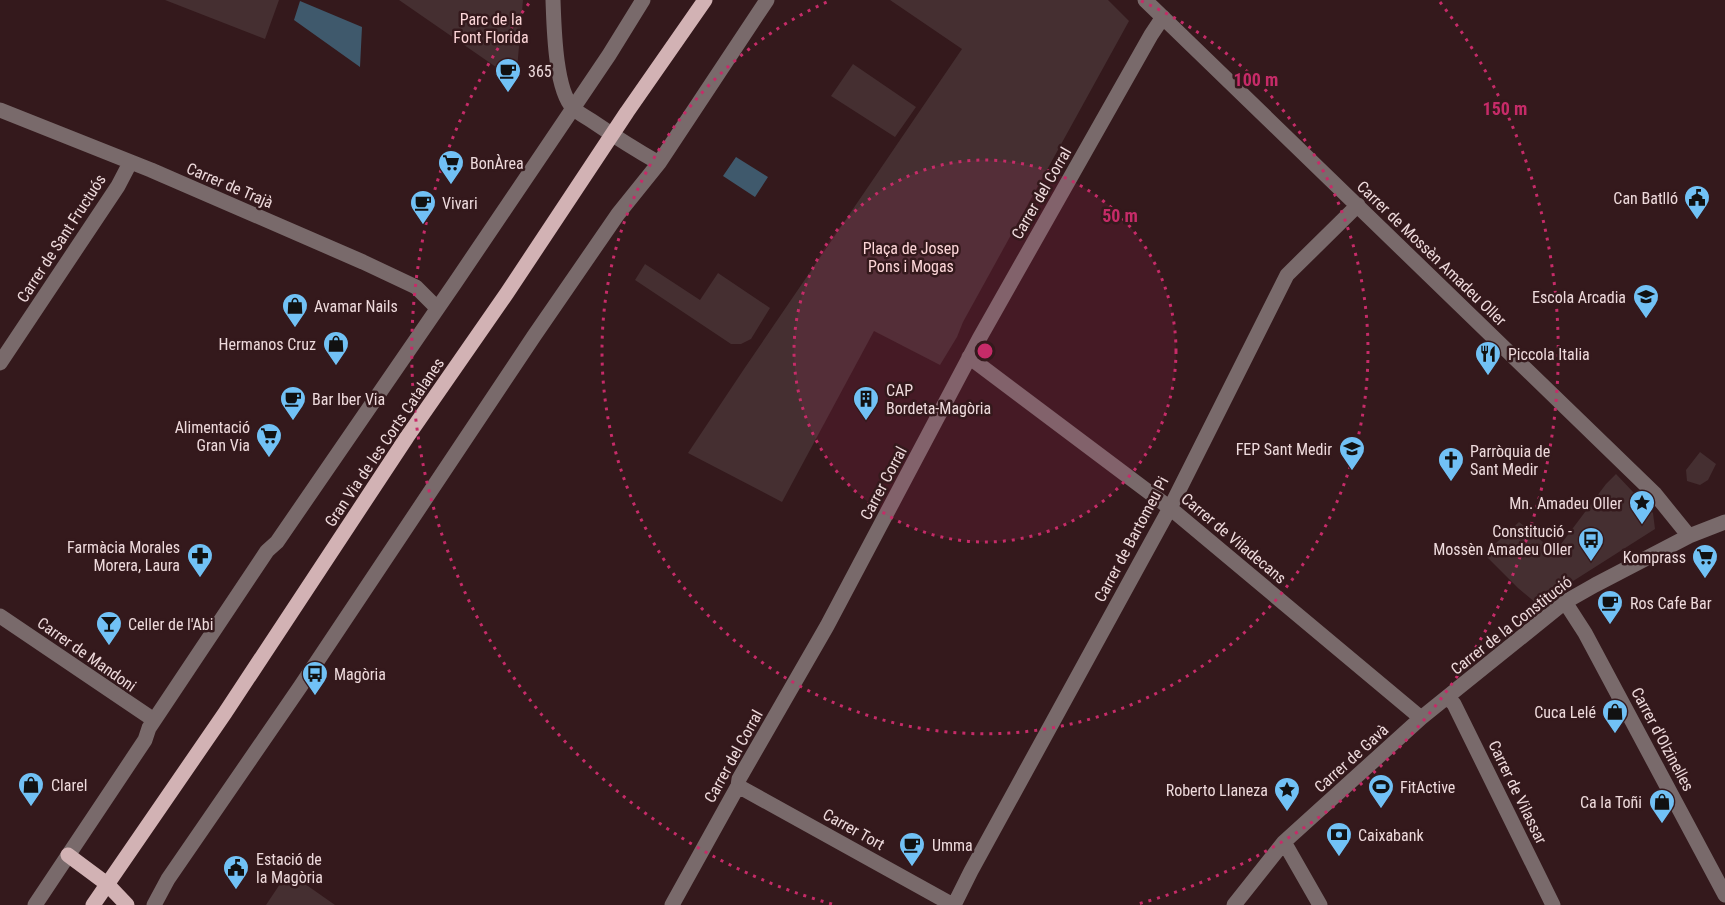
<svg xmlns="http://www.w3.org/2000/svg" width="1725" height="905" font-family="'Roboto Condensed',sans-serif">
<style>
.green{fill:#452f31}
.water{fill:#3f596c}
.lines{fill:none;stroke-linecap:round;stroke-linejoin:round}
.minor{stroke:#796a6b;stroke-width:15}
.major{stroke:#d2b2b4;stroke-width:15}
.ring{fill:none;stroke:#c62b68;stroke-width:3;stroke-dasharray:3 6}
.labels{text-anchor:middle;stroke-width:5;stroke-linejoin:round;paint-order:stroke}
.park-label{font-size:16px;fill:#fdd6d8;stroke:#34191c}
.poi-label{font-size:16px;fill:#eedadc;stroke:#34191c;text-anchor:start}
.street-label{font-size:16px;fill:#eedadc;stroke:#34191c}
.centre{fill:#c62b68;stroke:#34191c;stroke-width:3}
.ring-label{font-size:18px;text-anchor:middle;font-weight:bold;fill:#c62b68;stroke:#34191c;stroke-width:5;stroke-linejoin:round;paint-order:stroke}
</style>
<rect width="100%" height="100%" fill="#34191c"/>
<path class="green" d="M165 0H279L265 39Z
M399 0H523L516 81Z
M890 0H1108L1129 21 963 322 957 337 940 365 874 331 782 502 688 453 744 369 962 49Z
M853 64 916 107 895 137 831 96Z
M645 264 700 300 718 273 770 308 751 339 741 344H731L635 280Z
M1700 452 1716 464 1708 480 1700 485 1687 481 1686 470Z
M1616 474 1653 513 1655 529 1537 604 1518 588 1484 554 1519 522 1555 552 1606 484Z
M288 872 335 905H266Z"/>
<path class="water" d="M300 1 362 27 360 67 294 20Z
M736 157 768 177 755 197 723 176Z"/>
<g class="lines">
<path class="minor" d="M553 0C554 26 555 90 573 108 578 113 586 117 592 121 614 136 636 150 659 163
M1145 0 1655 494 1689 536
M0 110 151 170 363 262 416 287 437 308
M969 357 1170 508 1421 718
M0 363 118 186 130 163
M1565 602 1585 633 1725 895
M0 616 154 720
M1447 697 1454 704 1553 905
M738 786 953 905
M1284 842 1320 905
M35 905 145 740 149 728 267 551 277 542 455 283 609 55 643 0
M154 905 168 879 300 687 534 336 618 214 659 163 767 0
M672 905 738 786 739 779 827 626 979 339 1151 35 1163 17
M954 905 971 871 1170 508 1287 275 1358 205
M1234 905 1284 842 1421 718 1565 602 1595 585 1689 536 1725 522"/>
<path class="major" d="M68 855 107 884 127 905
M93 905 225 713 407 437 507 293 627 112 705 0"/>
</g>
<circle cx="985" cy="351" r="191" fill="#c62b68" fill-opacity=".12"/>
<g class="ring">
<circle cx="985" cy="351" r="191"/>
<path d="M1141 1A383 383 0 1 1 829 1"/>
<path d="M832 904A574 574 0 0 1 530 2M1440 2A574 574 0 0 1 1138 904"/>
</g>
<defs>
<symbol id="cafe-pin" viewBox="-11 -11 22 30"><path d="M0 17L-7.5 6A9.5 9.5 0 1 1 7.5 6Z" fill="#71c1f5" stroke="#34191c"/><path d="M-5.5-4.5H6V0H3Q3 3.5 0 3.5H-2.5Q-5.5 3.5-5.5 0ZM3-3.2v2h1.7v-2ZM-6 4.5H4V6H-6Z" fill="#111"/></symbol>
<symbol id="supermarket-pin" viewBox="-11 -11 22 30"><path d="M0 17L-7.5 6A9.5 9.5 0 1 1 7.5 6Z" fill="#71c1f5" stroke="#34191c"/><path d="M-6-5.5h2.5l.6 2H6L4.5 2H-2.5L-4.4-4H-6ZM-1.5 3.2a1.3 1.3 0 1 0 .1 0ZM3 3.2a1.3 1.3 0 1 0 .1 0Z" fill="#111"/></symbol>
<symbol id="civic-pin" viewBox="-11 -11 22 30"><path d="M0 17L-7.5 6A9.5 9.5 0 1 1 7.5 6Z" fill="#71c1f5" stroke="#34191c"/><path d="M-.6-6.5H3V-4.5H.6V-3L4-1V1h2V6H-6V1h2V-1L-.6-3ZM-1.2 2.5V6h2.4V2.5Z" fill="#111"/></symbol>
<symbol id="school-pin" viewBox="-11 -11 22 30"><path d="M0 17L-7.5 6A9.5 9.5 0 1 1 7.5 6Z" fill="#71c1f5" stroke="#34191c"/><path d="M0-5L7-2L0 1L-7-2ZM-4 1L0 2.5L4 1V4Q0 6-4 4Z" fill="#111"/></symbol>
<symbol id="shop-pin" viewBox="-11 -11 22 30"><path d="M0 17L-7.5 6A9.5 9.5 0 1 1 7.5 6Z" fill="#71c1f5" stroke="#34191c"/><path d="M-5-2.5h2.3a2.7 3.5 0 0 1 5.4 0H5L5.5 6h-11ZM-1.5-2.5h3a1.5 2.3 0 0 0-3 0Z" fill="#111"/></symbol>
<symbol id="restaurant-pin" viewBox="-11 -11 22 30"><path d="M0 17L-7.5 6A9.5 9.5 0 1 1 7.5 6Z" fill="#71c1f5" stroke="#34191c"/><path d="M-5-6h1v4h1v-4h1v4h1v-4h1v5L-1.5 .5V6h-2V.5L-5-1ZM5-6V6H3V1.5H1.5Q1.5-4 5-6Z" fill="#111"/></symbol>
<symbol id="building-pin" viewBox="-11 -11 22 30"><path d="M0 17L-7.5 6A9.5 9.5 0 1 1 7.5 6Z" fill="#71c1f5" stroke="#34191c"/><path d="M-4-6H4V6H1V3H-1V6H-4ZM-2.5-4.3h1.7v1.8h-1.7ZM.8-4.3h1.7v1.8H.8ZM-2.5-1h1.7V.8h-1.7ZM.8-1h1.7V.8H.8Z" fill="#111"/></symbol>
<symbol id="church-pin" viewBox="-11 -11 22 30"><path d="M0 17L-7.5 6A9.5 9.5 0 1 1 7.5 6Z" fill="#71c1f5" stroke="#34191c"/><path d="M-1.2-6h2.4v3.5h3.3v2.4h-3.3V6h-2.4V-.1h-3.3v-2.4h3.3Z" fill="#111"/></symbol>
<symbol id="sight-pin" viewBox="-11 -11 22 30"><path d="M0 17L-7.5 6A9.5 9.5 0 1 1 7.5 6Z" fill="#71c1f5" stroke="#34191c"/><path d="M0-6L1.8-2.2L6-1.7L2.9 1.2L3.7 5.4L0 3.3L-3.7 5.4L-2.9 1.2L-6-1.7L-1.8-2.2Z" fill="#111"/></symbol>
<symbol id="bus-pin" viewBox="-11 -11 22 30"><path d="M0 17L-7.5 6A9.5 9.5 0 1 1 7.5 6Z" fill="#71c1f5" stroke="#34191c"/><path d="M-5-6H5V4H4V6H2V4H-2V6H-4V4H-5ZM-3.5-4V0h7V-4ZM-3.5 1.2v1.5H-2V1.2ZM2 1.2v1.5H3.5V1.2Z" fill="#111"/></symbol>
<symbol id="pharmacy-pin" viewBox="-11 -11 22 30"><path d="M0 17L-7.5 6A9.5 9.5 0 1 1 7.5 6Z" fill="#71c1f5" stroke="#34191c"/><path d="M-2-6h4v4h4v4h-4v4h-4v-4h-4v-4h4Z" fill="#111"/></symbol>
<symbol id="bar-pin" viewBox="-11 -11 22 30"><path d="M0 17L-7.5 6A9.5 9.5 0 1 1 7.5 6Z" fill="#71c1f5" stroke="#34191c"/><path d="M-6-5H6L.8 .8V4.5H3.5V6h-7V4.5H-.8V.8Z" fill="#111"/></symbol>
<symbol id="stadium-pin" viewBox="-11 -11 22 30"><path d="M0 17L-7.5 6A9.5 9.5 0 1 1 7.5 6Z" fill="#71c1f5" stroke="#34191c"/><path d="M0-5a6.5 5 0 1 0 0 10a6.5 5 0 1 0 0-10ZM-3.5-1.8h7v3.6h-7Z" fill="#111"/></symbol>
<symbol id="bank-pin" viewBox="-11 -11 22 30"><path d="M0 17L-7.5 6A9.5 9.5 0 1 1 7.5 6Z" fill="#71c1f5" stroke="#34191c"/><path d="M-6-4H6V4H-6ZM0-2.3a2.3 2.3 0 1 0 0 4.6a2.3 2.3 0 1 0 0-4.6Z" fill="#111"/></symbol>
</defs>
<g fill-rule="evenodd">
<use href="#cafe-pin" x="493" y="56" width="30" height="40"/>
<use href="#supermarket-pin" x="436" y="148" width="30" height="40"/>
<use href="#civic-pin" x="1682" y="183" width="30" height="40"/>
<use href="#cafe-pin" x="408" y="188" width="30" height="40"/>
<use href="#school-pin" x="1631" y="282" width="30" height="40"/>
<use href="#shop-pin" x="280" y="291" width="30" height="40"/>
<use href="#shop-pin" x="321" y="329" width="30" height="40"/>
<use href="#restaurant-pin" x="1473" y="339" width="30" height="40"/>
<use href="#cafe-pin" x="278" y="384" width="30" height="40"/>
<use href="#building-pin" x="851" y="384" width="30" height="40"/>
<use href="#supermarket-pin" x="254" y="421" width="30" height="40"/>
<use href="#school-pin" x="1337" y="434" width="30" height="40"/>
<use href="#church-pin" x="1436" y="445" width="30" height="40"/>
<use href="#sight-pin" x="1627" y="488" width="30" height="40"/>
<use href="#bus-pin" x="1576" y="525" width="30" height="40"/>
<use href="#pharmacy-pin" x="185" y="541" width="30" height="40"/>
<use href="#supermarket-pin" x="1690" y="542" width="30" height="40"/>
<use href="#cafe-pin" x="1595" y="588" width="30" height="40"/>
<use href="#bar-pin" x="94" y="609" width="30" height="40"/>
<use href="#bus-pin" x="300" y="659" width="30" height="40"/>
<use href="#shop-pin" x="1600" y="697" width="30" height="40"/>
<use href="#shop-pin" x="16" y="770" width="30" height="40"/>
<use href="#stadium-pin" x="1366" y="772" width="30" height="40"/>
<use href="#sight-pin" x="1272" y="775" width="30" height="40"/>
<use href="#shop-pin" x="1647" y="787" width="30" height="40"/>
<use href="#bank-pin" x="1324" y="820" width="30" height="40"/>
<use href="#cafe-pin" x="897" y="830" width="30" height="40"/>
<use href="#civic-pin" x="221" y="853" width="30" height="40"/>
</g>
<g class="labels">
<g class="park-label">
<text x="491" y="25">Parc de la<tspan x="491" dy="18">Font Florida</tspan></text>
<text x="911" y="254">Plaça de Josep<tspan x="911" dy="18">Pons i Mogas</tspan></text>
</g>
<g class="poi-label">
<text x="528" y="77">365</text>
<text x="470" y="169">BonÀrea</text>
<text x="1678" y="204" text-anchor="end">Can Batlló</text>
<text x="442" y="209">Vivari</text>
<text x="1626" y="303" text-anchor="end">Escola Arcadia</text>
<text x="314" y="312">Avamar Nails</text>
<text x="316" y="350" text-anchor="end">Hermanos Cruz</text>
<text x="1508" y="360">Piccola Italia</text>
<text x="886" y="396">CAP<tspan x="886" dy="18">Bordeta-Magòria</tspan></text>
<text x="312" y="405">Bar Iber Via</text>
<text x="250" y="433" text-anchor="end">Alimentació<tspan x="250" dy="18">Gran Via</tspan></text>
<text x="1332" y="455" text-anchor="end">FEP Sant Medir</text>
<text x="1470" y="457">Parròquia de<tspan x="1470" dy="18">Sant Medir</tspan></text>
<text x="1622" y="509" text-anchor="end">Mn. Amadeu Oller</text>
<text x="1572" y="537" text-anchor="end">Constitució -<tspan x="1572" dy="18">Mossèn Amadeu Oller</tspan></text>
<text x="180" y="553" text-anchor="end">Farmàcia Morales<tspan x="180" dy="18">Morera, Laura</tspan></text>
<text x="1686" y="563" text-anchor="end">Komprass</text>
<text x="1630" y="609">Ros Cafe Bar</text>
<text x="128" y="630">Celler de l'Abi</text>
<text x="334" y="680">Magòria</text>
<text x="1596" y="718" text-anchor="end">Cuca Lelé</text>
<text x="51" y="791">Clarel</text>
<text x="1400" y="793">FitActive</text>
<text x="1268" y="796" text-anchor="end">Roberto Llaneza</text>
<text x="1642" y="808" text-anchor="end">Ca la Toñi</text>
<text x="1358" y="841">Caixabank</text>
<text x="932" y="851">Umma</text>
<text x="256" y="865">Estació de<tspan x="256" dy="18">la Magòria</tspan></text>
</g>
<g class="street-label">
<text transform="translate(230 185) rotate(23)" y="6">Carrer de Trajà</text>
<text transform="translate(1041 193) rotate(-60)" y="6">Carrer del Corral</text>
<text transform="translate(61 238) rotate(-57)" y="6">Carrer de Sant Fructuós</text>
<text transform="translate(1432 253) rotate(44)" y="6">Carrer de Mossèn Amadeu Oller</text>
<text transform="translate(384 442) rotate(-56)" y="6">Gran Via de les Corts Catalanes</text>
<text transform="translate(883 483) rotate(-62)" y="6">Carrer Corral</text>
<text transform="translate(1234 538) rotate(40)" y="6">Carrer de Viladecans</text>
<text transform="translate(1131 539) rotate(-62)" y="6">Carrer de Bartomeu Pi</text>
<text transform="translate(1511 625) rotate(-38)" y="6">Carrer de la Constitució</text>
<text transform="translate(87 654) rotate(35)" y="6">Carrer de Mandoni</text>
<text transform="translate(1663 739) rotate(62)" y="6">Carrer d'Olzinelles</text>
<text transform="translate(733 756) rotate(-61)" y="6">Carrer del Corral</text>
<text transform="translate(1351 758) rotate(-42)" y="6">Carrer de Gavà</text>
<text transform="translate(1518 792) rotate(64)" y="6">Carrer de Vilassar</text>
<text transform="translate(854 829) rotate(29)" y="6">Carrer Tort</text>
</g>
</g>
<circle cx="985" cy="351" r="9" class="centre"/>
<g class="ring-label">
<text x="1256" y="86">100 m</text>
<text x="1505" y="115">150 m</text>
<text x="1120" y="222">50 m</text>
</g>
</svg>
